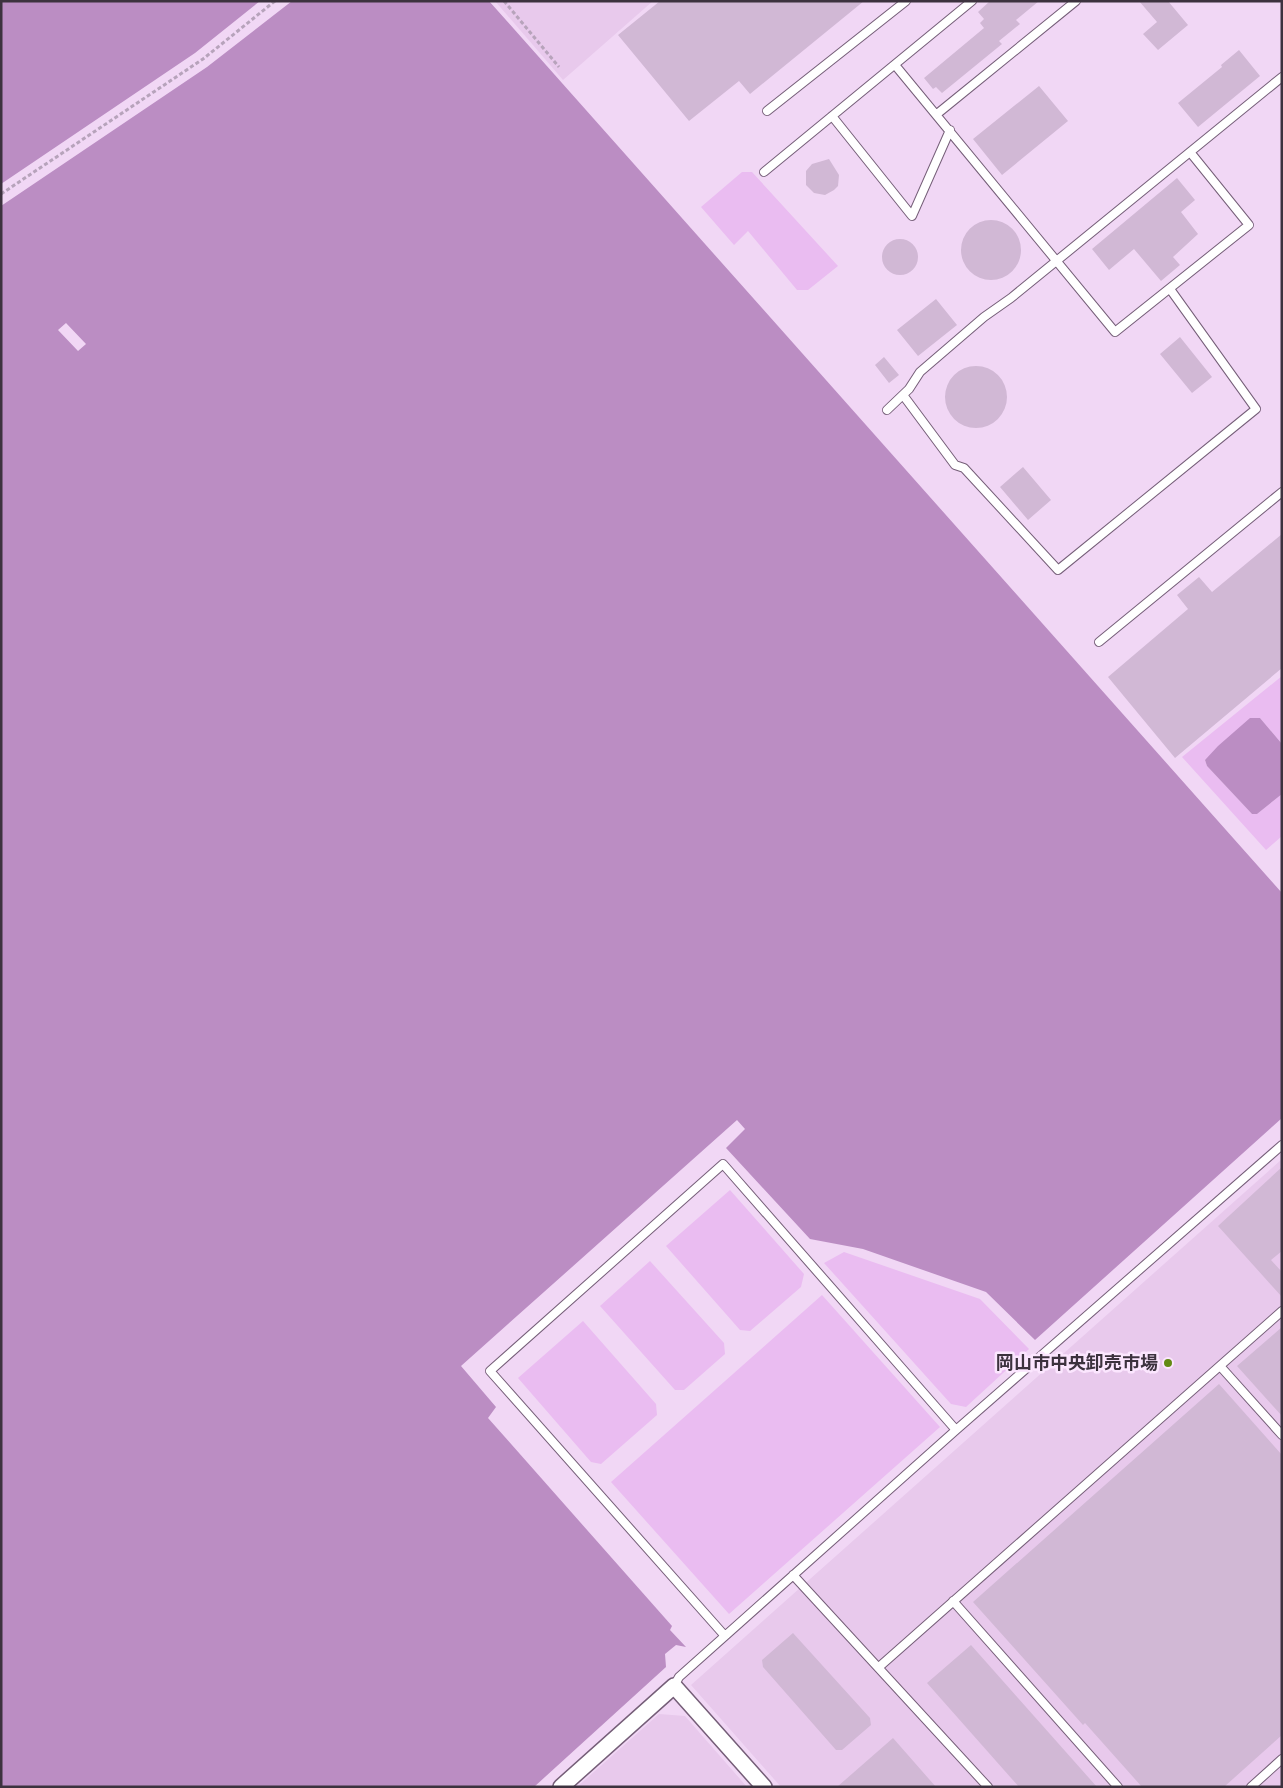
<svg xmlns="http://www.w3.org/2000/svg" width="1283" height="1788" font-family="Karla,'Noto Sans JP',sans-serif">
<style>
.built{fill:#e8c9ec}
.green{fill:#eabcf1}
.water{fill:#bb8dc3;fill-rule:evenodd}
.building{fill:#d1b8d5}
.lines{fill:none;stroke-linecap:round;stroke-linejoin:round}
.lane-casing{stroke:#755e78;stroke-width:10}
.street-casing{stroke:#755e78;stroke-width:18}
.path{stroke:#b7a3bb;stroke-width:3;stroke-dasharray:4 2.5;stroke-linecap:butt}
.lane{stroke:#fff;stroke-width:8}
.street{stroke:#fff;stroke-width:15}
.poi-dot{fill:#628a14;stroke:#fbe6fe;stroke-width:2}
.labels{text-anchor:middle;stroke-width:5;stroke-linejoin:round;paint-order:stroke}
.poi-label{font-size:18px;font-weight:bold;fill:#3c323e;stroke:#fbe6fe;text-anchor:end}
</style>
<rect width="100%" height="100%" fill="#f1d7f5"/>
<path class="built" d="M495 1H653L563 80Z
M1282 1159V1787H781L691 1685Z
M659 1714 685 1716 747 1787H577Z"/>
<path class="green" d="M742 172H752L838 266 808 290H797L748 231 734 245 701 207Z
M1282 676V744L1260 718 1205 760 1207 766 1252 814H1257L1282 794V836L1266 850 1182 757Z
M730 1190 804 1274 801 1287 750 1331 740 1330 666 1246Z
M844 1252 980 1299 1029 1349 966 1407 951 1404 824 1263Z
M650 1261 724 1343 725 1354 684 1390H675L600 1306Z
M822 1295 940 1427 729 1614 611 1482Z
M583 1321 656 1404 657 1415 601 1464 591 1462 518 1378Z"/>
<path class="water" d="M1 1H260L195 53 1 184Z
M292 1H489L1282 893V1118L1035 1340 986 1292 863 1249 810 1239 726 1148 745 1129 737 1120 461 1366 496 1407 488 1418 672 1626 670 1630 686 1647 676 1645 665 1654 666 1667 534 1787H1V206L207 67ZM66 323 86 344 78 351 58 330Z
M1250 718H1260L1282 744V794L1257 814H1252L1207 766 1205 760 1218 746Z"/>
<path class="building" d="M660 1H864L750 94 739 81 689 121 618 35Z
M990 1H1039L1016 20 1020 24 999 41 1002 44 942 93 936 87 933 89 924 78 984 28 980 23 984 19 978 12Z
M1139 1H1168L1188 25 1158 50 1143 34 1157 22Z
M1239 50 1260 76 1198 127 1178 103 1222 67 1221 65Z
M1039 86 1068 121 1002 175 973 139Z
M829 159 839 175 838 186 834 190 825 195 814 193 806 185V171L812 164Z
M1177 178 1195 200 1181 212 1198 234 1173 257 1180 265 1161 281 1134 249 1109 270 1092 249Z
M961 250a30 30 0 1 1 60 0a30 30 0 1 1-60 0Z
M882 257a18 18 0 1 1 36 0a18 18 0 1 1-36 0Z
M936 299 957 325 918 356 897 330Z
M1180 337 1212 377 1192 393 1160 354Z
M884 357 899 375 889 383 875 365Z
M945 397a31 31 0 1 1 62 0a31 31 0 1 1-62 0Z
M1023 467 1051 500 1028 520 1000 487Z
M1282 534V668L1175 758 1108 677 1188 609 1177 595 1199 577 1212 592Z
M1282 1167V1251L1271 1260 1282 1272V1297L1218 1226Z
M1282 1327V1416L1237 1366Z
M1219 1384 1282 1455V1735L1224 1787H1142L1085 1723 1083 1725 973 1602Z
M793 1633 870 1718 871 1725 842 1750H836L763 1667 762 1660Z
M971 1645 1097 1787H1019L927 1683Z
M893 1738 936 1787H837Z"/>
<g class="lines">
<defs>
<path id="lane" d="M895 65 1115 332 1249 225 1190 152
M767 111 906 1
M937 114 1076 1
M832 116 912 216 950 130
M764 172 972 1
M903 395 955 465 964 468 1058 570 1256 409 1170 289
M887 410 909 389 920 372 984 317 1011 298 1282 77
M1099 642 1282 492
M1220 1366 1282 1435
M793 1575 988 1787
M953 1601 1118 1787
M725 1636 490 1371 723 1164 956 1430
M879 1667 1282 1311
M674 1686 679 1677 956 1430 1282 1145
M1251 1787 1282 1759"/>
<path id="street" d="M561 1787 674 1686 764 1787"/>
</defs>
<use href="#lane" class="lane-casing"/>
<use href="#street" class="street-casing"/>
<path class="path" d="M504 1 559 67
M1 194 203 59 275 1"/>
<use href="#lane" class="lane"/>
<use href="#street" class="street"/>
</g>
<circle class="poi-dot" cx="1168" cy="1363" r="5"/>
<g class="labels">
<g class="poi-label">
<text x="1158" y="1369">岡山市中央卸売市場</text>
</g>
</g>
<rect width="1283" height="1788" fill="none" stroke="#3c323e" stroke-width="5"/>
</svg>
